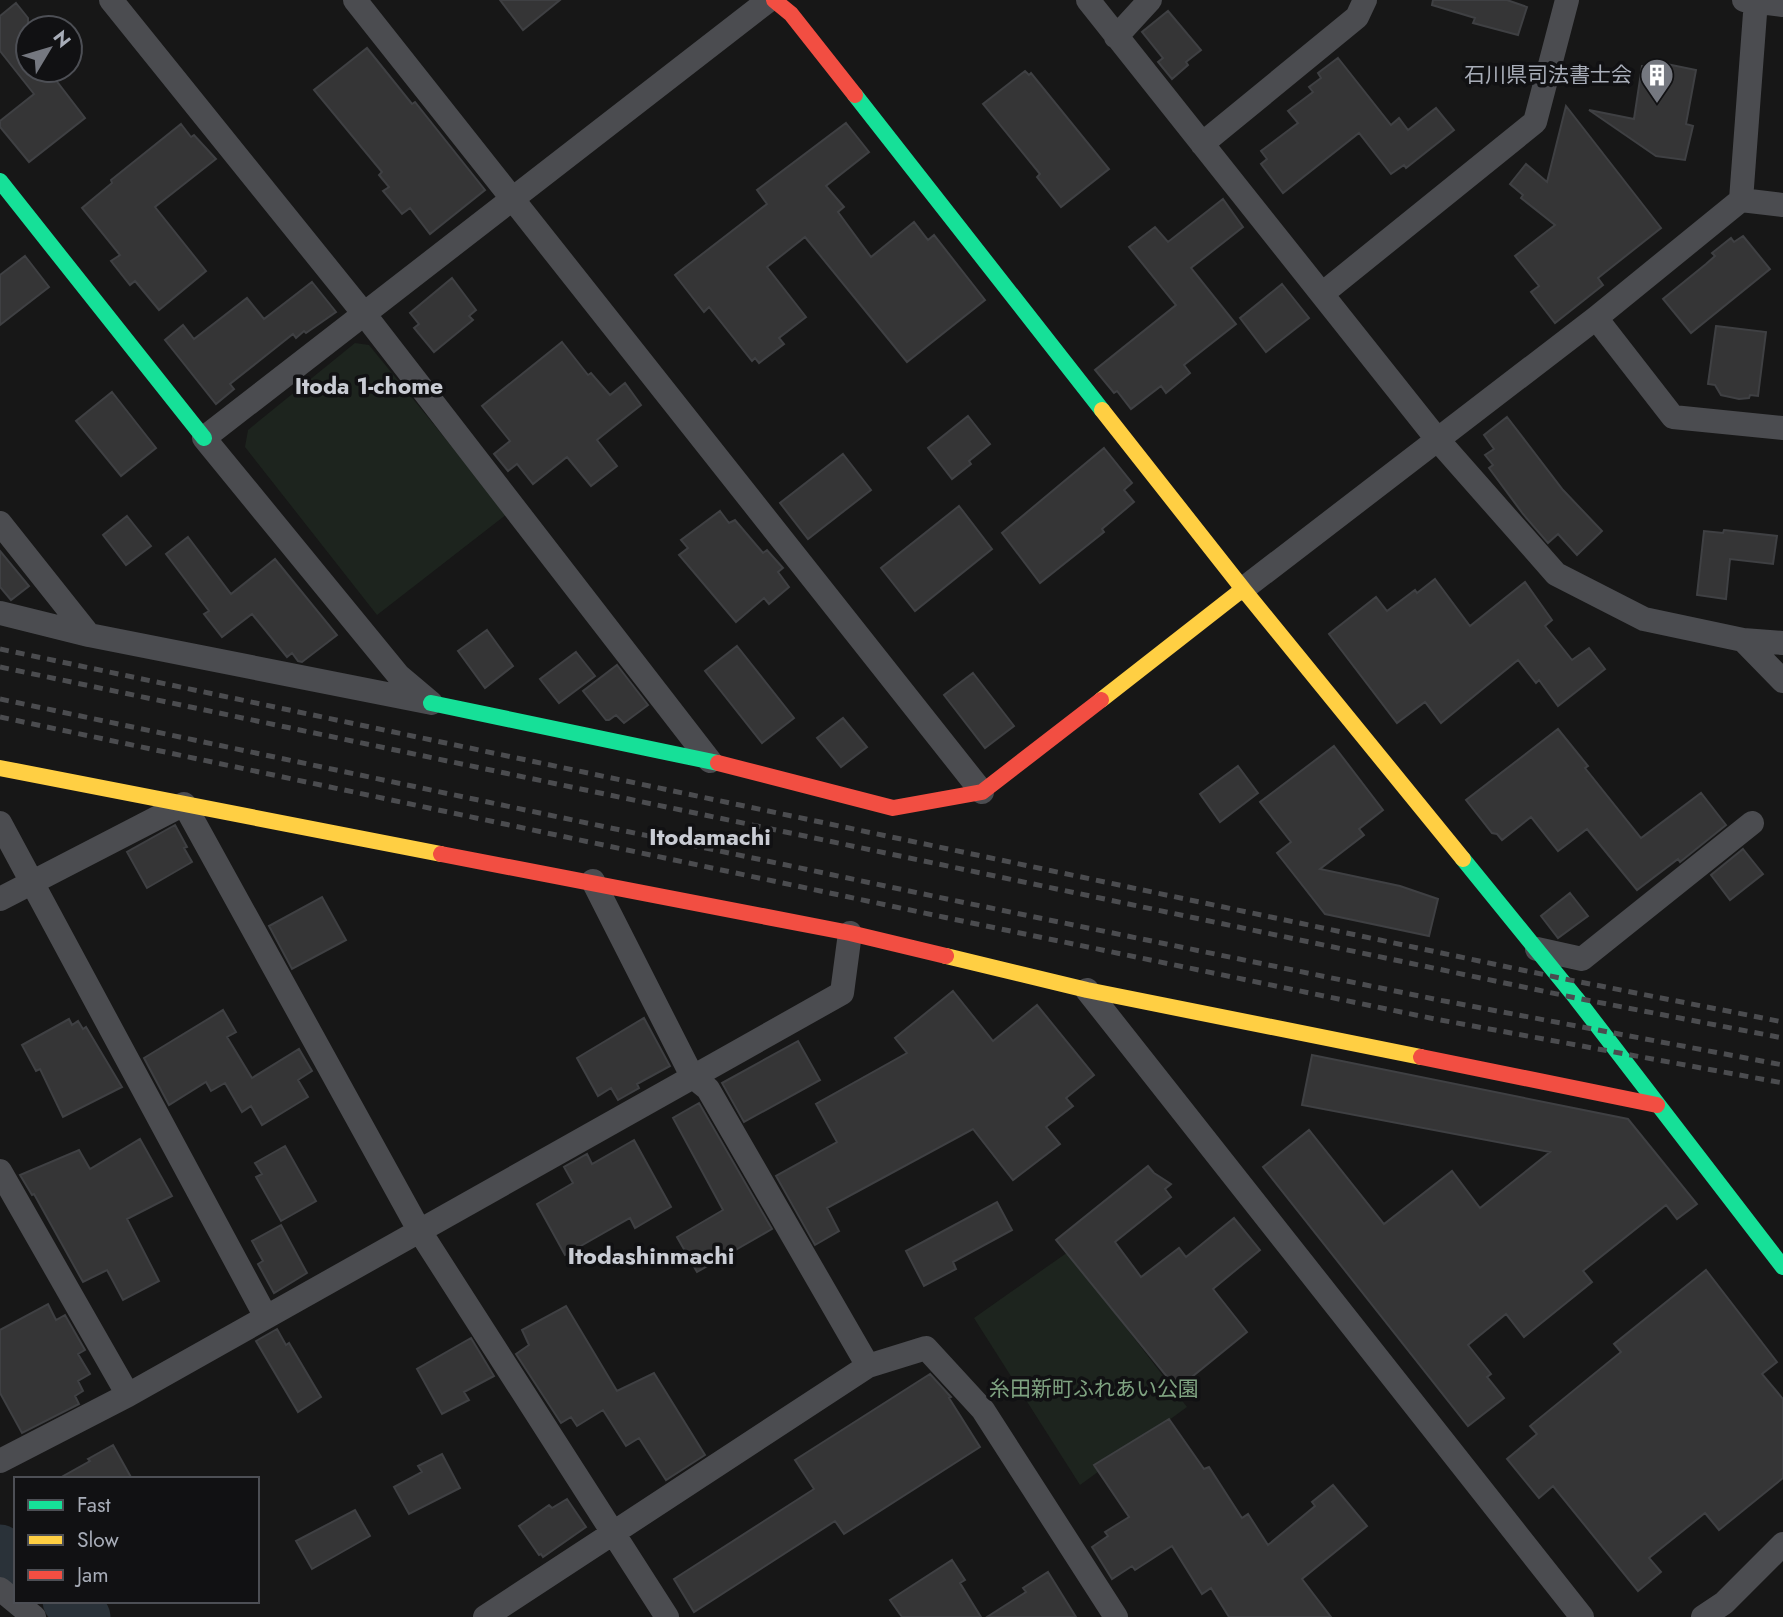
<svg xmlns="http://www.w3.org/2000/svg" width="1783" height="1617" font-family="Jost,'Noto Sans JP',sans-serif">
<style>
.green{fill:#1d241e}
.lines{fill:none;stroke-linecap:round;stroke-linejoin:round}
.river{stroke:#2a3239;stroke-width:49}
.building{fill:#353536;stroke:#3f4043;stroke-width:2}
.street{stroke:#4b4c50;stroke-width:24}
.fast{stroke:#16e098;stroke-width:16}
.slow{stroke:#ffcf43;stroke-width:16}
.jam{stroke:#f24e42;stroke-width:16}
.rail{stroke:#4b4c4f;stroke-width:5;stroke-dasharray:9 7;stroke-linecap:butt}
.labels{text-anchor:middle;stroke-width:7;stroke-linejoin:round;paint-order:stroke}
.poi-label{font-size:21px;fill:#a8adb8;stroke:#111113;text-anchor:end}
.park-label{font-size:21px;fill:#7fa381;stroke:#111113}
.neighbourhood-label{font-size:23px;font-weight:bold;fill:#c9ccd4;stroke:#111113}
.quarter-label{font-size:24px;font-weight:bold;fill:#c9ccd4;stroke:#111113}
</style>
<rect width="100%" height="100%" fill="#171717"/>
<path class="green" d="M355 343 369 345 507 514 377 615 245 447 248 430Z
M1068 1252 1187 1407 1080 1485 974 1318Z"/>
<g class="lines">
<path class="river" d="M0 1549 16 1560
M67 1601 86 1617"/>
</g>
<path class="building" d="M500 0H560L523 30Z
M1433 0H1507L1527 7 1518 35 1473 23 1475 18 1432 5Z
M16 3 28 18V70H48L85 118 29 162 0 127V121L34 94 0 51V16Z
M1168 11 1201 50 1186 62 1188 65 1172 79 1158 62 1163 58 1142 32Z
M367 48 412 104 415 102 485 190 430 234 410 208 402 214 383 191 389 187 379 175 382 172 314 90Z
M1338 58 1391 125 1399 118 1408 130 1436 108 1454 130 1406 168 1404 165 1391 174 1359 133 1283 193 1261 164 1267 159 1261 151 1298 123 1288 111 1313 92 1309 87 1321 78 1318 73Z
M1652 61 1696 70 1686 124 1693 126 1685 160 1656 156 1589 110 1634 119 1642 66 1651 67Z
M1025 71 1029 75 1031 73 1109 169 1061 207 1037 177 1040 174 983 104Z
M1566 106 1661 228 1598 278 1603 285 1555 323 1531 292 1539 286 1515 256 1555 225 1521 198 1523 195 1510 184 1526 164 1547 182Z
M846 123 869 152 826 186 844 207 838 212 871 257 914 222 928 240 934 235 985 300 907 362 805 237 767 267 806 317 779 338 784 344 759 363 755 358 752 361 709 307 704 312 675 275 767 204 757 190Z
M181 124 191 137 194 135 216 159 155 207 206 271 159 310 135 281 130 285 111 261 120 255 82 208 112 183 111 180Z
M1223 199 1243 227 1191 268 1236 324 1184 365 1190 373 1166 393 1161 386 1131 409 1117 391 1114 393 1095 370 1176 305 1129 247 1155 227 1168 242Z
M1743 236 1770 269 1691 333 1663 299 1706 264 1715 256 1712 253 1731 238 1734 242Z
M25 256 49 287 0 325V275Z
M452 278 476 310 469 316 473 320 434 352 414 328 419 324 410 313Z
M312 282 336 312 306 333 304 331 296 338 293 334 230 384 234 389 216 404 165 340 183 325 194 339 247 298 264 319Z
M1282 284 1309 318 1266 352 1240 318Z
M1716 326 1766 332 1758 396 1750 395 1749 398 1739 399 1721 395 1715 385 1708 384Z
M562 342 588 375 591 373 610 395 625 383 641 405 597 440 617 466 591 486 567 457 533 484 517 464 508 471 494 454 510 441 482 406Z
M112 392 156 448 121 476 76 421Z
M968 416 990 444 969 461 971 464 952 479 928 448Z
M1507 417 1563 490 1602 531 1577 555 1558 534 1548 543 1523 514 1489 468 1493 465 1485 455 1494 449 1484 435Z
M1104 448 1132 483 1124 490 1134 502 1102 529 1104 532 1040 583 1002 533Z
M843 454 871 490 808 539 780 503Z
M959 506 992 549 915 611 881 568Z
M720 511 729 523 735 520 763 553 767 550 783 568 778 572 789 587 769 604 764 598 736 622 679 555 688 548 681 540Z
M127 516 151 546 126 565 103 535Z
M1724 530 1777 536 1773 564 1730 559 1726 599 1697 595 1704 531 1723 533Z
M188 537 231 594 275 559 337 635 302 662 298 661 292 653 287 657 252 614 222 637 204 614 209 611 166 554Z
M0 551 29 586 11 600 0 587Z
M1435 579 1470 626 1525 582 1552 620 1545 626 1572 660 1589 648 1605 669 1558 706 1539 680 1536 683 1518 660 1441 723 1425 702 1397 723 1329 634 1376 597 1387 611 1415 590 1417 593Z
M487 630 513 666 485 688 458 651Z
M737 646 794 718 762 743 705 671Z
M576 652 595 676 559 703 540 679Z
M617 665 648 705 624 723 616 715 609 720H606L583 691Z
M973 673 1014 726 985 748 944 695Z
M843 718 867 747 841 767 817 738Z
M1558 729 1588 766 1585 768 1641 838 1701 793 1726 825 1680 862 1678 859 1637 890 1587 829 1558 851 1531 817 1502 840 1497 834 1492 833 1466 800Z
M1334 746 1383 810 1359 829 1364 835 1320 869 1400 886 1438 899 1429 936 1325 914 1277 853 1291 842 1260 802Z
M1238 766 1258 793 1220 822 1200 794Z
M175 825 187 847 184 848 192 862 147 888 127 852Z
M1743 849 1763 874 1730 900 1711 875Z
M1570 893 1588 916 1558 938 1541 916Z
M322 897 346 940 292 969 269 926Z
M953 991 993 1041 1037 1005 1094 1075 1066 1098 1073 1106 1046 1127 1060 1144 1013 1180 973 1129 827 1208 839 1231 815 1245 776 1176 837 1142 816 1104 907 1053 895 1038Z
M223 1010 236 1032 227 1037 252 1078 299 1049 312 1071 298 1080 308 1097 262 1125 251 1106 242 1112 225 1083 211 1091 206 1082 169 1105 144 1058Z
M644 1018 670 1066 637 1084 639 1088 618 1100 611 1088 598 1096 577 1058Z
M69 1019 72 1025 78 1021 83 1029 86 1027 122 1087 63 1117 40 1069 36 1071 22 1045Z
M798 1041 820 1080 744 1122 722 1083Z
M1312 1055 1628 1119 1697 1204 1677 1219 1666 1205 1583 1271 1592 1282 1524 1337 1506 1314 1468 1345 1491 1374 1487 1377 1504 1398 1468 1426 1263 1167 1309 1130 1384 1224 1452 1171 1480 1208 1550 1152 1302 1105Z
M699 1103 772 1229 697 1272 677 1237 723 1210 673 1118Z
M140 1139 172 1196 127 1219 159 1281 123 1300 107 1270 83 1282 34 1194 32 1195 20 1175 79 1150 90 1169Z
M634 1140 671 1207 635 1228 630 1218 565 1255 537 1204 573 1183 564 1167 587 1154 592 1164Z
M285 1146 316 1201 281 1221 256 1177 262 1174 255 1163Z
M1148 1166 1154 1173 1171 1184 1165 1189 1171 1197 1115 1242 1141 1277 1179 1248 1186 1257 1234 1218 1260 1250 1213 1289 1247 1332 1177 1389 1056 1240Z
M997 1202 1012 1230 953 1262 956 1269 924 1286 906 1251Z
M281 1225 307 1273 274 1293 258 1264 263 1261 252 1241Z
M1706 1270 1777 1362 1762 1374 1783 1399V1478L1719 1530 1705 1513 1649 1558 1661 1572 1638 1591 1553 1486 1539 1498 1507 1459 1537 1434 1530 1426 1621 1352 1614 1344Z
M48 1304 56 1320 65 1315 85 1350 78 1354 90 1374 78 1381 83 1391 75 1396 79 1404 22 1433 0 1393V1330Z
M566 1306 617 1391 654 1373 705 1455 666 1480 639 1438 626 1446 603 1410 577 1426 571 1417 561 1423 516 1354 529 1345 522 1330Z
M277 1329 286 1345 289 1343 321 1397 298 1412 256 1341Z
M471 1338 494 1376 464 1392 469 1400 442 1414 417 1369Z
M930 1374 951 1397 949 1398 980 1447 844 1534 835 1521 694 1612 674 1579 814 1489 795 1460Z
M1169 1419 1204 1469 1209 1467 1242 1518 1248 1514 1268 1545 1315 1506 1312 1502 1333 1485 1367 1526 1302 1579 1331 1617H1229L1211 1588 1202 1594 1172 1546 1135 1570 1132 1566 1112 1579 1092 1547 1108 1536 1105 1532 1129 1517 1094 1465Z
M113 1445 132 1479H58L90 1461 88 1459Z
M442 1454 460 1488 409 1514 394 1487 422 1472 418 1466Z
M567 1499 586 1527 543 1557 541 1554 539 1555 519 1526 549 1505 552 1508Z
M355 1510 370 1536 312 1569 296 1541Z
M952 1560 965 1580 960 1583 981 1617H902L890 1600Z
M1048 1572 1076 1617H987L1026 1592 1023 1588Z"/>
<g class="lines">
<path class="street" d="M111 0 365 315 710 761
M355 0 982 792
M1088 0 1437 439 1556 574 1644 619 1743 640 1783 643
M1744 0 1783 5
M1116 37 1150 0
M1202 144 1357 17 1365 0
M1741 200 1783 205
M1322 294 1535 122 1567 0
M1596 318 1673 417 1783 428
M0 523 89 635
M1243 589 1596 318 1741 200 1756 0
M0 613 89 635 427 702
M1743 640 1783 681
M431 703 399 676 204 438 769 0
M0 823 266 1317
M593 881 692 1076 708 1089 868 1366 926 1348 983 1410 1116 1617
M0 899 184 804 419 1230 667 1617
M1537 949 1582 959 1752 823
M1087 990 1582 1617
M0 1171 128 1395
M0 1461 128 1395 842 993 850 933
M0 1589 34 1617
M485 1617 868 1366
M1703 1617 1724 1603 1783 1544"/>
<path class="fast" d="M855 95 1102 410
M0 181 204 438
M431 703 718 763
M1463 859 1576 998 1783 1267"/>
<path class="slow" d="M1243 589 1463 859
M1101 700 1243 589 1102 410
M0 768 441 854
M946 956 1087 990 1421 1057"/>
<path class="jam" d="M774 0 791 14 855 95
M718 763 893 808 982 792 1101 700
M441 854 850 933 946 956
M1421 1057 1657 1105"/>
<path class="rail" d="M0 649 1560 978 1783 1022
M0 667 1576 998 1783 1038
M0 699 947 899 1439 1000 1783 1065
M0 717 943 917 1435 1019 1783 1083"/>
</g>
<defs>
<symbol id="building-pin" viewBox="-11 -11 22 30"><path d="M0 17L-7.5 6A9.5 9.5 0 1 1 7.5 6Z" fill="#757880" stroke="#111113"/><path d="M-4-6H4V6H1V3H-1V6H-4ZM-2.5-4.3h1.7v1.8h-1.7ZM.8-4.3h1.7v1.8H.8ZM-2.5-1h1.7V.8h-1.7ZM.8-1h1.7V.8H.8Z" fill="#fff"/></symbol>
</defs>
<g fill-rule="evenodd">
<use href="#building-pin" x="1638" y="56" width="38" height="52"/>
</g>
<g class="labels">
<g class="poi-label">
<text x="1632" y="82">石川県司法書士会</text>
</g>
<g class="park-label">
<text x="1094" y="1396">糸田新町ふれあい公園</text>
</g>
<g class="neighbourhood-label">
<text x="369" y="394">Itoda 1-chome</text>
</g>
<g class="quarter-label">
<text x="710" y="845">Itodamachi</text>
<text x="651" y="1264">Itodashinmachi</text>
</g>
</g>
<rect x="14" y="1477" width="245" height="126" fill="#111113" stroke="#4d4f55" stroke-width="2"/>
<rect x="28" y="1500" width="35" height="10" fill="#16e098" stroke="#4d4f55" stroke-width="2"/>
<text x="77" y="1512" font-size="21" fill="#a8adb8">Fast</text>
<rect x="28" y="1535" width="35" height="10" fill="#ffcf43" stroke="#4d4f55" stroke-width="2"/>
<text x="77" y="1547" font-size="21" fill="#a8adb8">Slow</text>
<rect x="28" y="1570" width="35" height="10" fill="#f24e42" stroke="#4d4f55" stroke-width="2"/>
<text x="77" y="1582" font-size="21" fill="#a8adb8">Jam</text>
<g transform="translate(49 49) rotate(52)"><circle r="33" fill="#111113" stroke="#4d4f55" stroke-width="2"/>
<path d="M0-5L12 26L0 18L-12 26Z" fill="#757880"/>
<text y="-10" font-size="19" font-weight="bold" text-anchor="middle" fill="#a8adb8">N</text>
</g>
</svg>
